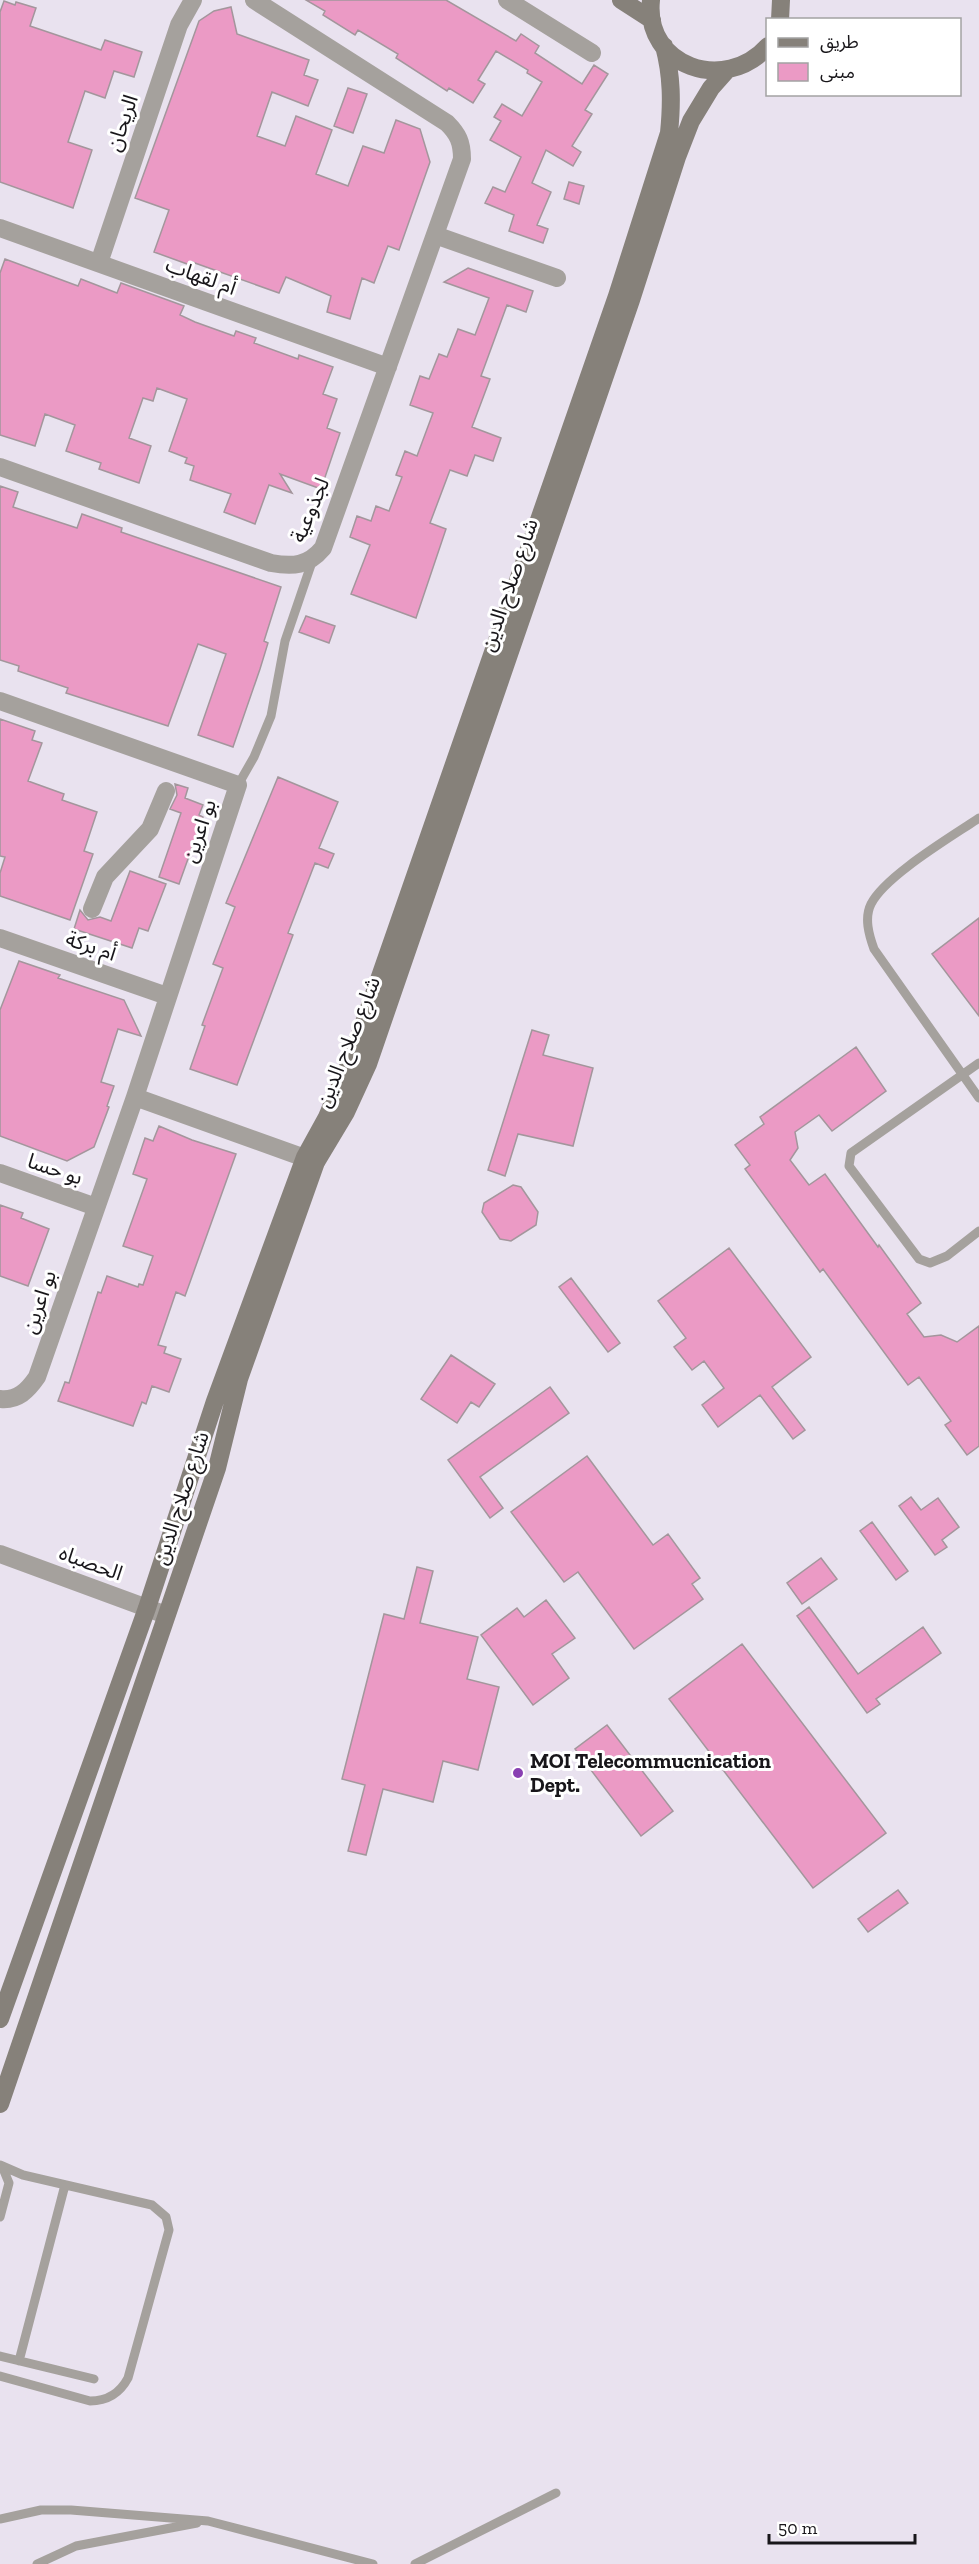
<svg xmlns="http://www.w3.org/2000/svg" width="979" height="2564" font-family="'Zilla Slab','Noto Sans Arabic',serif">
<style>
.building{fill:#eb9ac5;stroke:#a3969c;stroke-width:1.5}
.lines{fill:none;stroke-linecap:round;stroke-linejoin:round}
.lane{stroke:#a5a19d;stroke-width:9}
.street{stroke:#a5a19d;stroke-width:18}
.secondary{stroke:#86817a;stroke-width:18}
.poi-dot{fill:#8940b2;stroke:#fff;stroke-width:2}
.labels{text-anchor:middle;stroke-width:6;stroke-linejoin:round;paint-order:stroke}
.street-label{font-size:21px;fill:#18161a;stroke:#fff}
.poi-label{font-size:21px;font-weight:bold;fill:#18161a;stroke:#fff;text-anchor:start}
</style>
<rect width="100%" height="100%" fill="#e9e2ef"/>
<path class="building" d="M306 0H446L516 41 521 34 539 46 535 53 582 84 594 65 608 74 585 110 592 114 572 146 581 152 573 166 546 150 532 183 551 192 537 225 548 229 543 243 509 231 514 215 485 203 493 187 505 192 521 157 490 140 501 121 494 117 502 104 522 116 542 82 527 73 528 70 496 51 478 80 485 84 473 103 449 88 447 91 396 58 398 54 358 30 355 35 323 15 325 11Z
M4 1 15 5 16 2 36 8 30 26 101 50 105 40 142 52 134 77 114 71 105 98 85 91 68 142 92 150 73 208 0 182V12Z
M231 7 237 34 309 60 304 75 318 80 308 106 272 92 257 136 285 146 296 116 332 130 316 174 348 186 363 146 384 153 396 120 420 129 430 162 399 250 388 246 374 283 362 278 350 319 327 312 331 296 286 277 279 293 192 262 190 265 154 252 169 210 135 198 199 21 214 11Z
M348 88 367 94 353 133 334 126Z
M569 182 584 186 579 204 564 199Z
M5 259 78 286 81 279 117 293 121 283 184 306 180 315 195 322 234 336 236 331 256 338 254 343 298 359 299 355 333 367 323 394 337 399 327 428 340 433 321 489 280 474 292 493 269 485 255 524 224 512 231 494 190 480 194 466 185 463 187 458 169 451 187 399 157 388 153 401 143 398 129 438 151 446 139 483 99 469 101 463 66 451 75 425 45 414 35 446 0 435V273Z
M468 268 533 291 526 312 507 305 481 376 490 379 472 427 501 438 493 461 475 455 467 476 450 470 430 523 446 529 416 618 351 594 370 545 350 537 357 516 371 521 376 506 389 511 402 477 396 475 405 451 417 456 433 413 410 405 420 376 429 379 439 354 447 357 458 329 475 335 489 298 444 282Z
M0 486 18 492 13 507 77 528 82 514 122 528 121 532 281 587 264 641 268 643 260 669 233 747 198 735 226 654 198 644 168 726 66 693 68 688 18 671 19 666 0 660Z
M306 616 335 626 329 643 299 632Z
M0 719 35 731 32 740 42 743 28 781 64 794 62 800 97 812 84 851 93 854 70 920 0 896V873L5 857 0 856Z
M278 777 338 802 319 848 334 854 328 868 315 863 288 933 293 935 237 1085 190 1069 205 1026 202 1025 223 968 213 964 235 907 226 903Z
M175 784 188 788 185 798 203 805 199 815 203 817 179 884 159 877 181 813 170 809 177 795Z
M130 871 166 884 148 931 139 928 132 948 74 929 80 910 88 920 100 917 111 921Z
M979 918V1016L932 954Z
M19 961 60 975 58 978 124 1000 141 1036 118 1029 101 1082 114 1086 107 1106 109 1107 94 1147 67 1161 0 1136V1010Z
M532 1030 549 1035 543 1055 593 1068 573 1146 518 1134 505 1176 488 1170Z
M856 1047 886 1091 832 1131 819 1115 795 1132 798 1148 790 1160 809 1185 825 1174 878 1247 879 1245 921 1303 907 1314 924 1337 941 1335 957 1342 979 1326V1446L967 1455 945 1425 951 1421 919 1377 908 1385 823 1269 820 1272 745 1169 750 1165 735 1145 764 1124 760 1117Z
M159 1126 192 1140 236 1154 185 1296 176 1292 158 1345 166 1347 164 1353 181 1359 169 1392 152 1386 146 1404 142 1402 133 1426 58 1401 65 1382 69 1383 98 1292 101 1293 107 1276 138 1287 139 1284 143 1285 153 1256 123 1246 147 1179 133 1174 145 1138 153 1141Z
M513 1185 521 1187 538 1212 536 1225 511 1241 500 1239 482 1212 484 1203Z
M0 1205 23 1213 21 1218 49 1229 28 1286 0 1276Z
M729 1248 811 1357 772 1387 805 1430 793 1439 760 1395 718 1427 702 1405 724 1388 704 1361 692 1370 674 1347 686 1338 658 1301Z
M571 1278 620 1343 608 1352 559 1287Z
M451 1355 495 1384 479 1407 471 1402 457 1423 421 1399Z
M550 1387 569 1413 480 1477 503 1508 490 1518 448 1460Z
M587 1456 653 1545 668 1534 700 1578 692 1584 703 1599 634 1649 578 1572 564 1582 511 1512Z
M911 1497 921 1510 938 1498 959 1527 942 1540 947 1547 935 1555 899 1506Z
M872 1522 908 1571 896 1580 860 1531Z
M821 1558 837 1579 802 1604 787 1583Z
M417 1567 433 1571 420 1623 478 1637 467 1679 499 1687 478 1770 443 1761 433 1802 383 1789 366 1855 348 1851 365 1785 342 1779 384 1614 404 1619Z
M546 1600 575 1638 552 1654 569 1678 533 1705 481 1635 517 1608 524 1617Z
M809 1607 858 1674 923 1627 941 1653 876 1699 880 1704 867 1713 797 1616Z
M742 1644 886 1833 813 1888 669 1699Z
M607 1725 673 1811 641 1836 575 1749Z
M898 1890 908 1903 868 1932 858 1919Z"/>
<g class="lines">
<path class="lane" d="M238 785 254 757 271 716 285 641 313 559
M979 818C951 837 885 876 871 904 864 918 869 935 874 949L979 1098
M979 1063 851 1153 849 1166 919 1259 930 1263 947 1256 979 1231
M0 2165 23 2175 152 2205 166 2217 169 2230 128 2378C120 2393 108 2401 90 2401L0 2376
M0 2217 9 2183 2 2166
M0 2356 94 2379
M19 2361 65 2185
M0 2519 41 2510H71L208 2521 373 2564
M37 2564 76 2546 197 2523
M415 2564 556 2493"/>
<path class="street" d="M507 0 592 53
M0 228 388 367
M435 235 557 278
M99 263 179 25 193 0
M0 467 271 563C293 567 308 566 323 548L462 159C462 142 458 134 447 123L254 0
M0 701 238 785 135 1097 37 1377C28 1390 18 1401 0 1399
M92 909 105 877 150 829 166 791
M0 938 167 996
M135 1097 316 1162
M0 1173 96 1207
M0 1554 166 1615"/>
<path class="secondary" d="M621 0 652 20
M651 0C644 67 725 94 768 46
M780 20 781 0
M0 2019 147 1608 215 1401 305 1157 327 1117 351 1060 617 296 669 133C672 103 672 76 664 46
M0 2104 217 1468 239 1379 316 1162 346 1112 368 1064 631 300 677 157 691 121 711 88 727 70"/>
</g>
<circle class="poi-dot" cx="518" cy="1773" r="6"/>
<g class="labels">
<g class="street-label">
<text transform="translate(122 123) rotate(-71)" y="7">الريحان</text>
<text transform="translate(201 276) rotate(20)" y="7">أم لقهاب</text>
<text transform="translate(310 510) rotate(-67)" y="7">لجذوعية</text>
<text transform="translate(509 585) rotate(-71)" y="7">شارع صلاح الدين</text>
<text transform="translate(199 831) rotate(-71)" y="7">بو اعرين</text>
<text transform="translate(91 946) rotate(19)" y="7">أم بركة</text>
<text transform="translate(348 1042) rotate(-68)" y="7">شارع صلاح الدين</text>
<text transform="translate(55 1169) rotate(19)" y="7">بو حسا</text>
<text transform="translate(39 1302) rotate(-71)" y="7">بو اعرين</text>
<text transform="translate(181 1498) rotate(-72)" y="7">شارع صلاح الدين</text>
<text transform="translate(91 1563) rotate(20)" y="7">الحصباه</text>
</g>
<g class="poi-label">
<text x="530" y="1768">MOI Telecommucnication<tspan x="530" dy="24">Dept.</tspan></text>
</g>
</g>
<rect x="766" y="18" width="195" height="78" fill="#ffffff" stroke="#a3a2a3" stroke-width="1.5"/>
<rect x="778" y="38" width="30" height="9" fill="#86817a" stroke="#a3a2a3" stroke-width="1.5"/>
<text x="820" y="48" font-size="18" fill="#18161a">طريق</text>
<rect x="778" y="63" width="30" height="18" fill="#eb9ac5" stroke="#a3a2a3" stroke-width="1.5"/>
<text x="820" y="78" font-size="18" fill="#18161a">مبنى</text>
<path d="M769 2534v9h146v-9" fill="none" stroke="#18161a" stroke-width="3"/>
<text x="778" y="2534" font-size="18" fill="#18161a" stroke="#ffffff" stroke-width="4.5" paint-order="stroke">50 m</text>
</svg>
